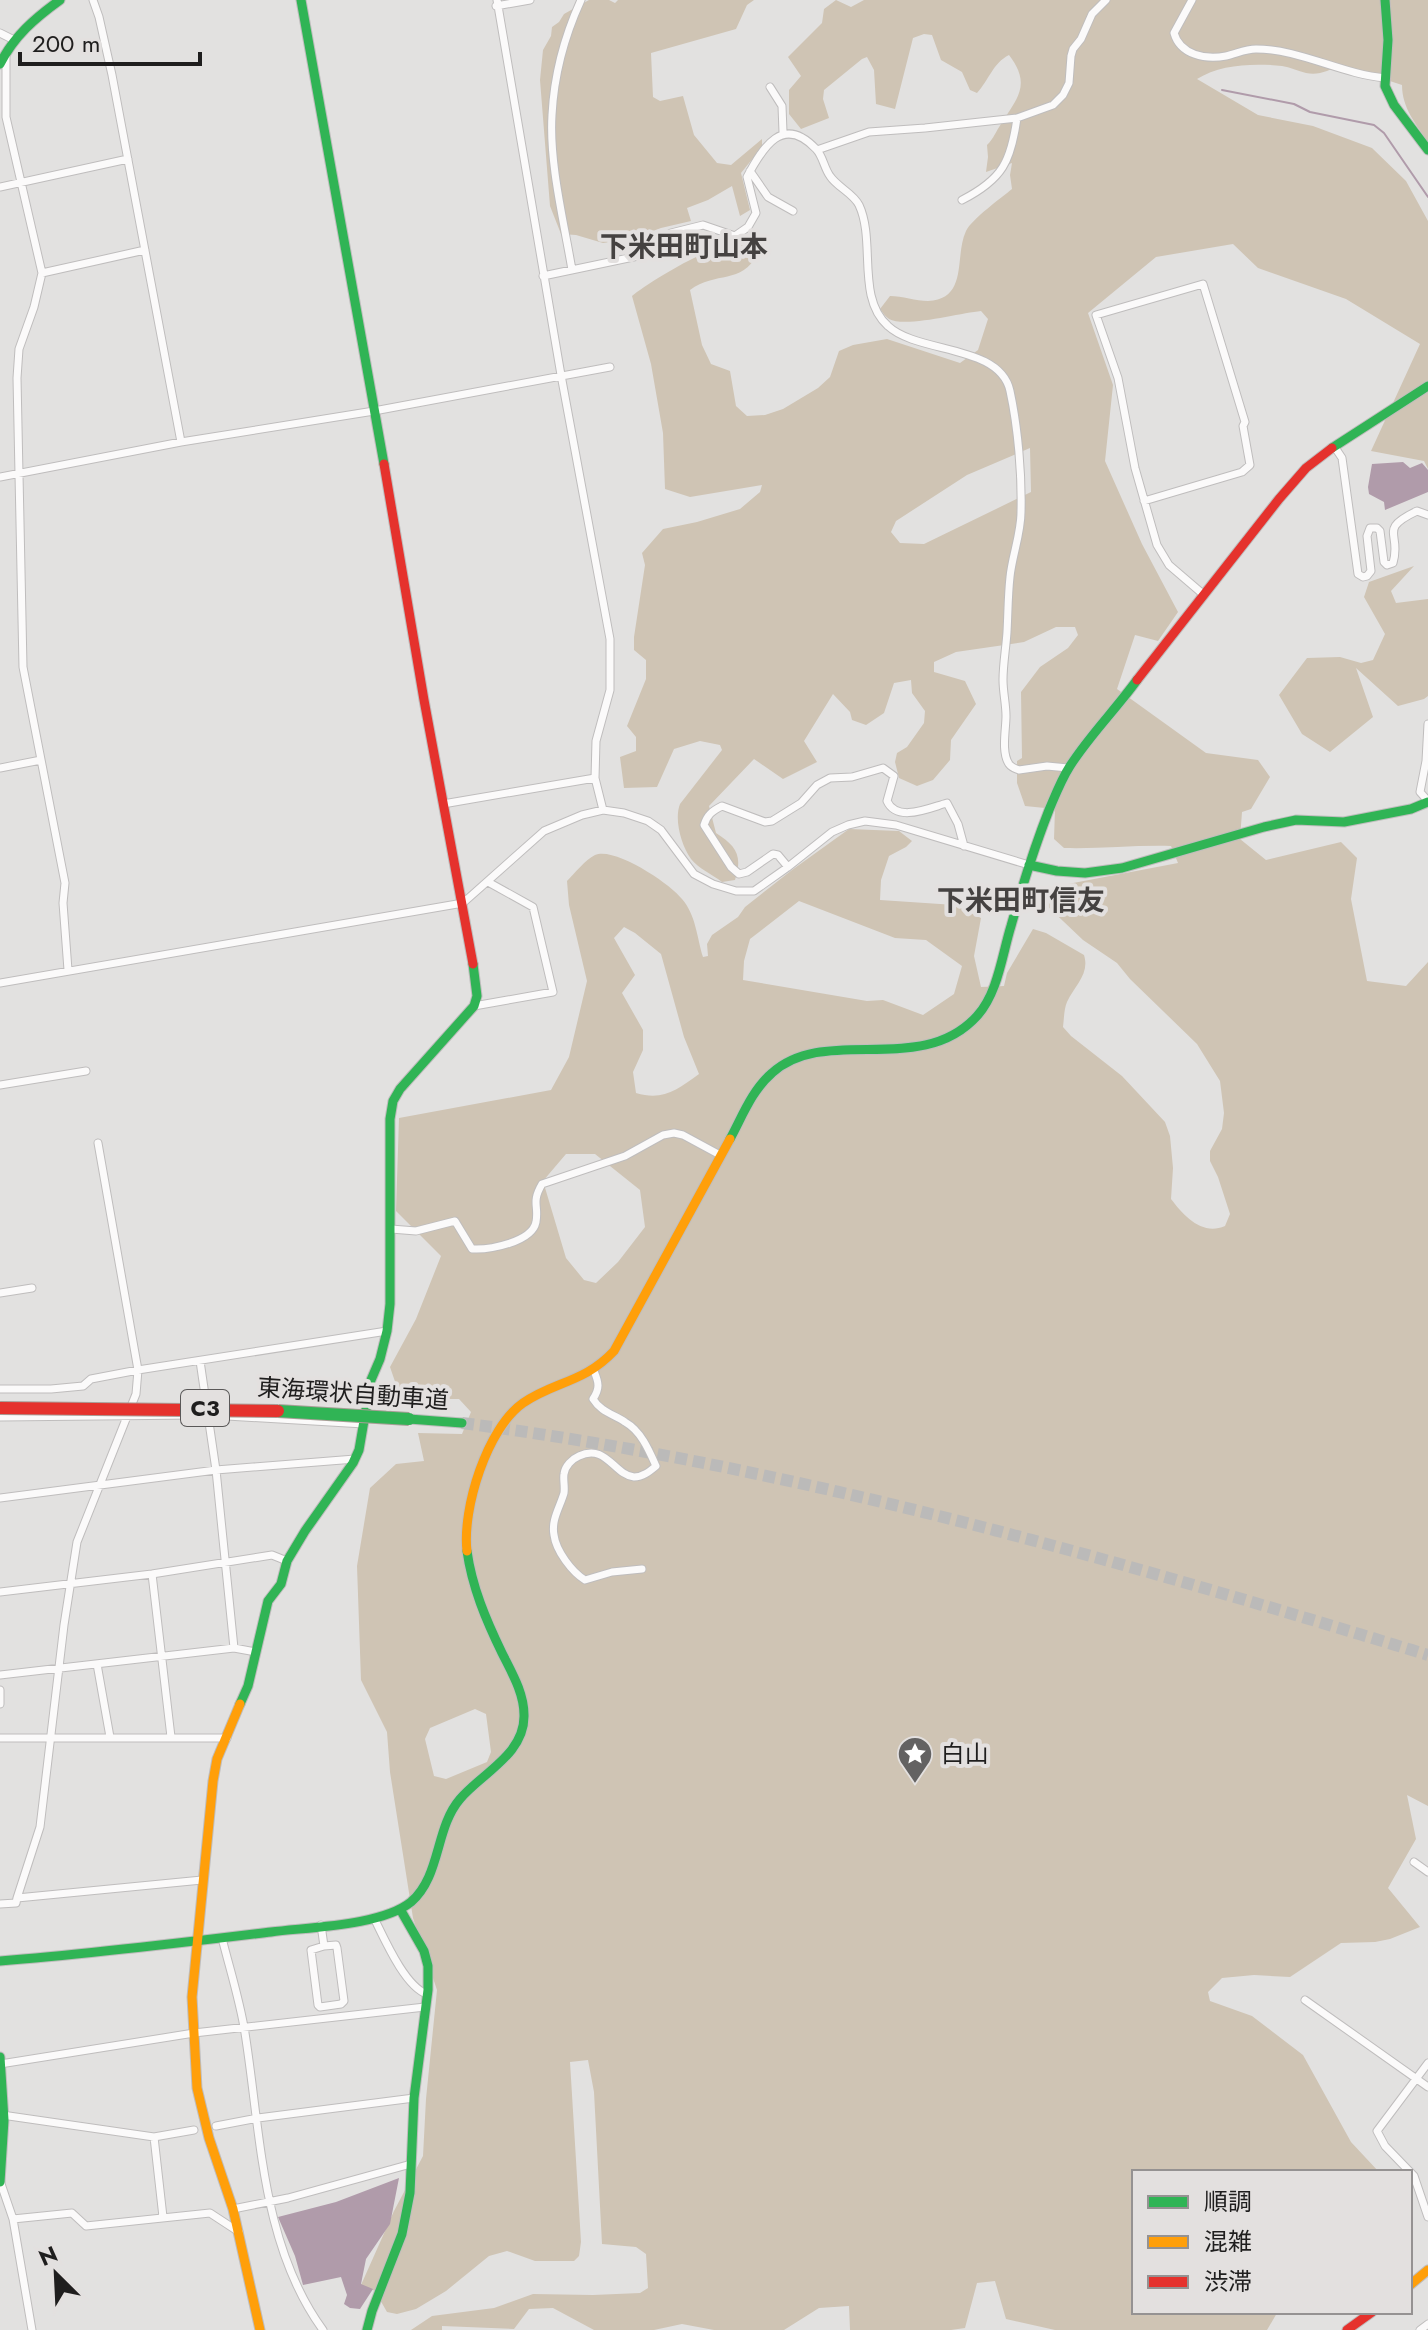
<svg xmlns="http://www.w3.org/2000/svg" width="1428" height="2330" font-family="Jost,'Noto Sans JP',sans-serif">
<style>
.forest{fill:#cfc4b4;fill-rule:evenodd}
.water{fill:#b09baa}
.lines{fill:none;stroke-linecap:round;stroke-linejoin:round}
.stream{stroke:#b09baa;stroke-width:2}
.highway-tunnel{stroke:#bbbab9;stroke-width:12;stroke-dasharray:12 6;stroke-linecap:butt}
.street-casing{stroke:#bfbdbd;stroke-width:9}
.fast-casing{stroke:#bfbdbd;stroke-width:11}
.slow-casing{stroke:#bfbdbd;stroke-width:11}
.jam-casing{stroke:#bfbdbd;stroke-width:11}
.street{stroke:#fbfafa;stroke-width:7}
.fast{stroke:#30b455;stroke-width:9}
.slow{stroke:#ff9f0a;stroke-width:9}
.jam{stroke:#e5322d;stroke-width:9}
.fast-bridge-casing{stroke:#a99e97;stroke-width:14;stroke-linecap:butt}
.jam-bridge-casing{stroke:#a99e97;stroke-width:14;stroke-linecap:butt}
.fast-bridge{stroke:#30b455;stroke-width:12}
.jam-bridge{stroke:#e5322d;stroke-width:12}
.labels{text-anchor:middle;stroke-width:8;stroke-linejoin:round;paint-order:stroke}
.shield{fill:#e3e0df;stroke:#5a5858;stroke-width:2}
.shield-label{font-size:22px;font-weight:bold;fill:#1f1e1e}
.street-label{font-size:24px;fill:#1f1e1e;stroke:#e3e0df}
.poi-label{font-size:24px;fill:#1f1e1e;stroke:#e3e0df;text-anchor:start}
.quarter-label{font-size:28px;font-weight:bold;fill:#454241;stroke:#e3e0df}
</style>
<rect width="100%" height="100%" fill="#e2e1e0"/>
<path class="forest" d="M589 0H609L615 3 618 0H754L747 5 736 29 651 53 653 97 660 101 683 96 694 135 717 163 731 165 762 139V147L741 173 750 210 740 216 732 186 708 200 687 208 691 221 661 228 631 239 603 243 576 235 561 234 550 206 540 80 543 50 551 36 552 27 559 22 564 14Z
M836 0 851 7 864 0H1428V142C1416 124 1402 108 1402 85L1341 65C1329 70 1319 76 1306 73 1298 71 1290 67 1282 66 1255 63 1220 64 1197 79L1258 115 1313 126 1372 148 1406 181 1428 221V469L1424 461 1371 451 1420 344 1346 299 1258 268 1233 244 1156 257 1088 313 1113 385 1105 461 1142 544 1178 612 1158 641 1135 635 1117 689 1206 753 1258 760 1270 777 1251 809 1242 812 1240 839 1266 860 1341 842 1357 858 1351 899 1367 981 1406 986 1428 962V1806L1407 1795 1416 1839 1388 1888 1420 1927 1390 1939 1375 1942 1341 1943 1290 1977 1254 1975 1222 1978 1208 1992 1210 2001 1252 2016 1303 2055 1351 2142 1379 2172H1134V2312H1281L1277 2313 1267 2330H1055L1006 2319 995 2281 977 2283 965 2328 951 2330H850L849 2306 819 2308 784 2330H714L682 2324 654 2330H594L553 2308 529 2309 514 2329 442 2326V2330H411L432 2316 494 2308 533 2294 593 2295 640 2293 648 2288 646 2254 636 2247 602 2244 594 2092 588 2060 570 2062 581 2242 579 2256 574 2261H535L507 2251 489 2256 446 2291 416 2309 397 2314 387 2312 375 2291 361 2285 394 2211 423 2156 426 2099 437 1990 413 1918 390 1772 387 1732 361 1680 357 1566 370 1488 396 1464 424 1461 418 1433 462 1434 471 1412 459 1399H401L390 1367 416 1319 441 1256 396 1211 399 1118 551 1090 569 1057 587 981 569 905 567 881C575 873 585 860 595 855 614 846 671 884 682 899 696 915 697 938 703 957L708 956 707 944 712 935 738 917 745 907 792 870 849 829 899 831 912 841 906 847 889 856 881 880 880 900 955 905 981 918 974 956 981 987 1004 986 1007 973 1033 929 1046 933 1084 955C1090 974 1075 985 1067 1002 1064 1009 1064 1019 1063 1027L1071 1036 1122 1076 1165 1122 1170 1136 1173 1168 1171 1199C1184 1216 1202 1236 1225 1226L1230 1214 1218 1177 1210 1161V1151L1222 1129 1224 1113 1220 1081 1197 1044 1130 979 1117 963 1083 940 1043 902 1040 891 1047 888 1178 863 1171 846C1135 845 1100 849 1064 848L1054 839 1055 809 1025 806 1017 783V761L1022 758 1021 692 1040 667 1068 648 1078 635 1075 627H1056L1024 642 956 652 934 662V672L965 681 976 704 951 740 950 760 933 780 917 786 899 778 895 762 897 753 907 747 924 723 925 711 912 693 911 680 894 683 884 713 866 725 852 720 850 712 833 694 804 741 817 762 783 779 754 759 709 806 716 833C736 846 743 855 735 880L722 882C713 875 698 868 691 859 681 845 674 819 680 804L722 750 720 745 700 741 674 749 657 787 624 788 620 757 636 751V737L627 726 646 679V660L634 650V637L645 565 642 553 663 529 697 522 740 509 760 492 762 485 690 497 665 489 663 433 651 364 632 296C645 285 700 251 716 250 719 250 724 252 728 253L746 236 753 234 761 244C747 288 718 269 690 290L702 345 711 364 730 371 736 406 747 416 765 415 783 409 818 388 830 377 839 351 853 345 887 339 960 363 978 350 988 319 981 311C960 313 905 328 889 319 885 316 883 313 880 309L890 296C902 296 916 301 928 301 969 299 954 256 966 231 972 219 1001 198 1012 189L1010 175 1012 163 986 172 988 157 987 145C994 138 996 131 1001 124 1017 98 1032 85 1009 55 993 63 989 80 977 93L970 90 962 72 941 60 932 35 924 34 913 38 895 109 876 104 874 70 867 57 862 59 824 90 823 99 829 118 801 129 789 114V90L801 76 788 57 822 23 824 9ZM1030 448 1031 492 924 544 900 543 891 532 896 521 967 475ZM799 901 895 938 926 940 962 966 954 994 923 1015 883 1000 867 1001 743 980 744 961 750 939ZM624 927 635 933 661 954 684 1037 699 1074C677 1090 663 1101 636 1093L633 1072 643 1050V1030L622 993 635 975 614 938ZM566 1154H595L640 1190 645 1227 618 1262 596 1283 584 1280 566 1258 543 1181ZM475 1709 486 1714 491 1752 487 1762 446 1779 434 1776 425 1739 430 1728Z
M1414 566 1391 591 1396 603 1428 599V696L1424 699 1398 706 1356 668 1373 717 1330 752 1302 734 1279 695 1307 658 1340 657 1361 663 1373 660 1385 634 1364 597 1369 582Z"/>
<path class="water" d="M1403 462 1410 468 1422 463 1428 470V492L1385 510 1384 502 1369 494 1368 487 1372 464Z
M399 2178 390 2224 366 2259 361 2284 373 2289 360 2309 350 2308 344 2304 347 2295 341 2277 303 2285 295 2256 278 2217 336 2202Z"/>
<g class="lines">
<path class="stream" d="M1222 90 1294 104 1310 112 1374 125 1384 133 1428 197"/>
<path class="highway-tunnel" d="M462 1423C792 1466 1111 1558 1428 1655"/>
<defs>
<path id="street" d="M93 0 99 17 112 75 181 442
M497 0 561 375 610 639V690L596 741 595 778 603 810
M1192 0 1174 33C1180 55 1206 60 1226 56 1236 54 1245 49 1256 49 1300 49 1341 74 1385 78
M496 6 530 0
M0 33 14 40
M6 57V117L42 273 34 307 19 349 17 378 23 667 65 883 63 903 68 970
M770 87 782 106 783 132
M817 150 869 132 925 128 1017 118 1053 105 1063 95 1069 83 1071 56 1073 49 1081 39 1092 14 1106 0
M750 171 768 197 793 211
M0 187 128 159
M962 200C1003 179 1011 161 1017 118
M572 270C564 222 549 163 552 115 554 76 565 35 581 0
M42 273 145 250
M543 276 638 256 671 233 703 225 735 236 748 227 756 213 747 177C763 147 783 114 816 149 823 156 824 168 830 176 837 187 853 193 859 205 876 241 856 298 888 326 918 354 1000 344 1010 391 1018 428 1022 475 1021 512 1021 534 1012 556 1010 577 1008 595 1008 614 1007 632 1006 648 1003 664 1003 680 1003 692 1006 704 1006 716 1006 730 1001 752 1009 764 1012 768 1014 768 1019 770L1047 766 1068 768
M1334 446 1342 458 1358 574 1363 577 1367 576 1371 571 1367 536 1370 528H1377L1380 531 1384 562 1387 565 1393 563C1402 533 1377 530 1417 511L1428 515
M0 477 181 442 374 411 610 367
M1144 501 1242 472 1250 465 1243 426 1245 422 1203 284 1096 315 1118 378 1135 468 1157 545 1169 565 1204 595
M1428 724 1426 761 1420 792 1428 801
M0 768 41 760
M443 804 595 778
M788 867 778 855 773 854 747 872 739 874 731 867 704 825C707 815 712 811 722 806L765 822 772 821 801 803 817 785 830 778 852 777 883 768 894 776 887 801C897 823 929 808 947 803L958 824 964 846
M0 983 463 903 544 831 582 815 603 810 624 813 648 821 661 830 694 874 713 884 736 891H754L788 867 832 832 848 825 865 821 896 825 1029 865
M474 1006 553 992 533 907 488 882
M0 1085 86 1071
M391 1229 416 1231 455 1221 472 1249C490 1250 532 1242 536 1222 539 1205 531 1203 542 1184L625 1156 663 1135 674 1133 683 1135 720 1155
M0 1293 32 1288
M200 1361 216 1470 234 1648
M594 1371C599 1383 600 1388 593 1399 601 1412 613 1414 625 1422 641 1431 649 1450 656 1466 650 1471 643 1477 634 1477 614 1475 606 1443 579 1456 572 1459 565 1466 564 1474 563 1480 565 1486 564 1493 560 1507 551 1520 554 1535 556 1551 572 1572 585 1580L612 1572 642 1569
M0 1389H51L83 1386 91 1379 138 1370 387 1331
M210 1415 364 1424
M0 1417 198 1415
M0 1498 216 1470 355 1459
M152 1574 171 1737
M0 1592 152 1574 272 1555 287 1561
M97 1664 110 1737
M0 1675 234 1648 256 1652
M0 1690V1704
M0 1738H227
M1414 1862 1428 1872
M17 1898 40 1827 64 1625 77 1542 136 1394 138 1370 98 1143
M0 1904 16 1903 17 1898 202 1880
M374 1918C384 1938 405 1987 427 1994
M321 1925 324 1946 311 1950 318 2005 320 2007 341 2004 344 2001 337 1948 336 1945 324 1946
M222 1938C230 1970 240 2001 245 2033 261 2133 261 2245 323 2330
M1305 2000 1428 2087
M1428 2063 1377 2131 1385 2146 1414 2176 1428 2217
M0 2064 194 2033 425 2007
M2 2115 154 2137 194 2130
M216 2126 258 2118 414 2098
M154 2137 163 2217
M0 2181 13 2219 32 2330
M233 2209 288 2198 411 2164
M13 2219 72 2213 86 2226 210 2213 239 2232
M1420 2330 1428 2324"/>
<path id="fast" d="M301 0 384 464
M1385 0 1388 40 1385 86 1394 105 1428 150
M0 64C14 36 35 18 60 0
M1332 448 1428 386
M1029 865 1057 871 1085 873 1122 868 1264 827 1296 820 1344 822 1411 809 1428 802
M730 1139C742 1117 752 1090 772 1073 826 1024 921 1078 977 1016 998 993 1002 955 1011 926 1022 887 1034 848 1049 810 1055 796 1061 780 1070 766 1089 736 1116 709 1137 680
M409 1419 462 1423
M240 1704 248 1686 268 1601 281 1584 287 1561 305 1531 353 1463 359 1450 371 1380 380 1359 387 1331 390 1304V1119L393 1101 400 1089 474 1006 477 996 473 964
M0 1961C91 1954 180 1943 271 1932 309 1927 381 1926 411 1902 441 1876 435 1828 460 1799 482 1773 525 1754 524 1715 524 1693 512 1673 502 1653 486 1620 472 1587 467 1551
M0 2057 4 2120 0 2182
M367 2330 372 2311 402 2234 410 2193 414 2098 428 1990V1966L424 1951 400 1909"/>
<path id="slow" d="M467 1551C462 1509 487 1428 523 1403 555 1381 584 1383 614 1351L730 1139
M240 1704 217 1759 213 1781 192 1997 197 2088 209 2138 233 2209 260 2330
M1410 2285 1428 2270"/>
<path id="jam" d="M384 464 424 700 473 964
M1137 680 1279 499 1306 468 1332 448
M1347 2330 1372 2312"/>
</defs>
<use href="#street" class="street-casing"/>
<use href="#fast" class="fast-casing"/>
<use href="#slow" class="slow-casing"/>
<use href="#jam" class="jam-casing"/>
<use href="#street" class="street"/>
<use href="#fast" class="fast"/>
<use href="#slow" class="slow"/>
<use href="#jam" class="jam"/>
<defs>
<path id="fast-bridge" d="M278 1411 409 1419"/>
<path id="jam-bridge" d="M0 1408 278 1411"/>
</defs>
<use href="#fast-bridge" class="fast-bridge-casing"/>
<use href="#jam-bridge" class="jam-bridge-casing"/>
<use href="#fast-bridge" class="fast-bridge"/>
<use href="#jam-bridge" class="jam-bridge"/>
</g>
<defs>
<symbol id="sight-pin" viewBox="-11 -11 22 30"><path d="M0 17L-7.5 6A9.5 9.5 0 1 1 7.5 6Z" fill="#636262" stroke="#e3e0df"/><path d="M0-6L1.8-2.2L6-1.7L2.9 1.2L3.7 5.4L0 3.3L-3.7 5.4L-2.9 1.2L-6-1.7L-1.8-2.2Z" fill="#fff"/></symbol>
</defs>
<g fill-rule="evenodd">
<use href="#sight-pin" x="895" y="1734" width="40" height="54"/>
</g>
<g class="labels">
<rect class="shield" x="181" y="1390" width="48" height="36" rx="6"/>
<g class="shield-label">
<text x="205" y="1416">C3</text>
</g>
<g class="street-label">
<text transform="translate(353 1394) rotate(4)" y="8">東海環状自動車道</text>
</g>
<g class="poi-label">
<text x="941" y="1762">白山</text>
</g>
<g class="quarter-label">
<text x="684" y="256">下米田町山本</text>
<text x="1021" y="910">下米田町信友</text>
</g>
</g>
<rect x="1132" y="2170" width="280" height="144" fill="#e3e0df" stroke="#959292" stroke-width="2"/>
<rect x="1148" y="2196" width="40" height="12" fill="#30b455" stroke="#959292" stroke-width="2"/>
<text x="1204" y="2210" font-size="24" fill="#1f1e1e">順調</text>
<rect x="1148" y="2236" width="40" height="12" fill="#ff9f0a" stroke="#959292" stroke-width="2"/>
<text x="1204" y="2250" font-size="24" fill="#1f1e1e">混雑</text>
<rect x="1148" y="2276" width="40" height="12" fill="#e5322d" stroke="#959292" stroke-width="2"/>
<text x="1204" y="2290" font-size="24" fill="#1f1e1e">渋滞</text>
<g transform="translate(56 2274) rotate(336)" stroke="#e3e0df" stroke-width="6" paint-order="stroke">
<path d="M0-6L14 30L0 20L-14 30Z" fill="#1f1e1e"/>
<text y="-12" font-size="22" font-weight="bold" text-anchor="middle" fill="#1f1e1e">N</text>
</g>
<path d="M20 52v12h180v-12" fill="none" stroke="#1f1e1e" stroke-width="4"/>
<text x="32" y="52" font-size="24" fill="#1f1e1e" stroke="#e3e0df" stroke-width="6" paint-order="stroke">200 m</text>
</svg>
